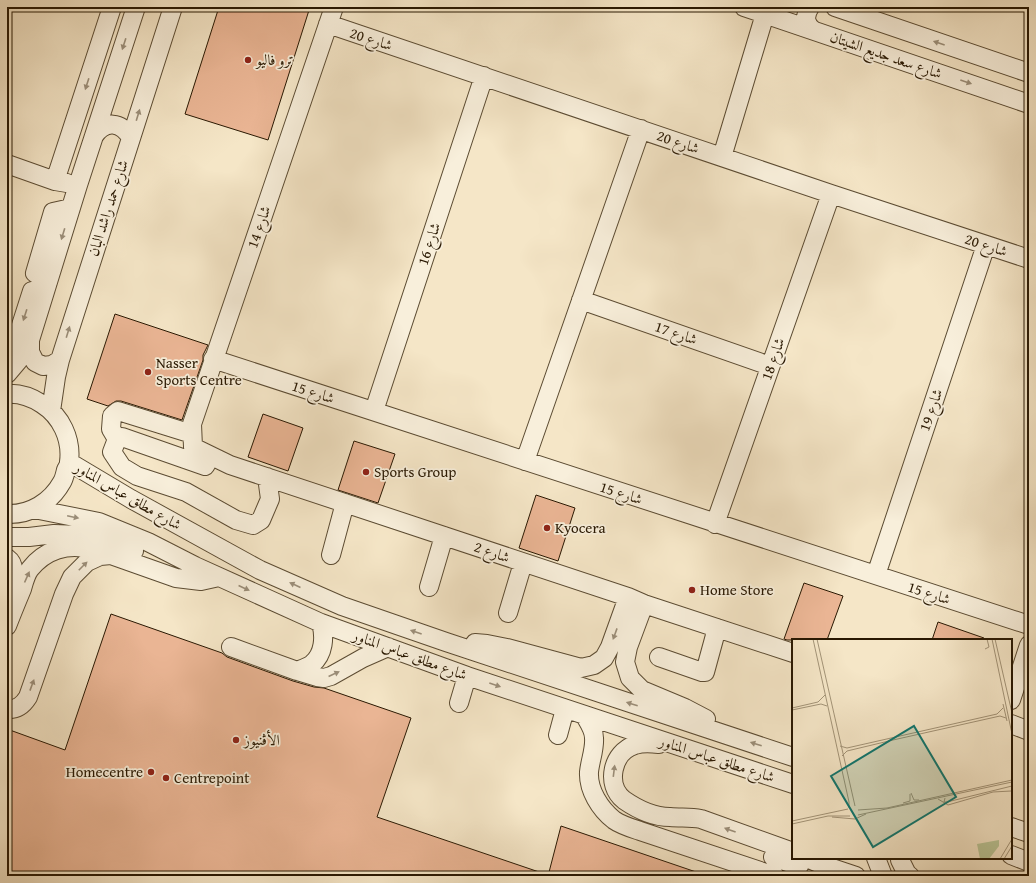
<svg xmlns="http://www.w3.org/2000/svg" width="1036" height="883" font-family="'Gentium Book Plus',Amiri,serif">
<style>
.building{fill:#eab594;stroke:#291802}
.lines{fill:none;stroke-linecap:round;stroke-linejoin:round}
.minor-casing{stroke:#5c4c33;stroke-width:20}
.minor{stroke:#f8efdb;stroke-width:18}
.oneway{fill:#9b8e79}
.poi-dot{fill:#8f2418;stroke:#f8efdb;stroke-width:1.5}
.labels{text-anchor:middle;stroke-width:3.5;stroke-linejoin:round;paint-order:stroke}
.street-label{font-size:15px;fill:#291802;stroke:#f8efdb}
.poi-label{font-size:15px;fill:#291802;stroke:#f8efdb;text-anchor:start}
.inset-road{fill:none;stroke:#a39478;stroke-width:1}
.view{fill:#0f766e;fill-opacity:0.15;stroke:#0f766e;stroke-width:2}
.inset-edge{fill:none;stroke:#291802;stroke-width:2}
</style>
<rect width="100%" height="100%" fill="#f5e6c7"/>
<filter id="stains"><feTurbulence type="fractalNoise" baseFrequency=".005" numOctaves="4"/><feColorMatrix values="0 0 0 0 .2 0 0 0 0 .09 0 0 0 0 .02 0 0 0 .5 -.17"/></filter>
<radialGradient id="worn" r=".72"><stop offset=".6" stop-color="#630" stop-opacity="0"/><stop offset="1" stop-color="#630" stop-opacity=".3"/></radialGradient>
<path class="building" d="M219 7H310L268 140 185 114Z
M115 314 208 345 203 355V360L182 420 121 401H116L108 406 87 399Z
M263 414 303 428 288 471 248 457Z
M354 441 395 454 378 503 338 490Z
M536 495 575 508 558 561 519 548Z
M804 583 843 596 827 640H787L784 639Z
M111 614 222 653 227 657 293 681 314 687 324 688 411 718 377 817 545 874V876H7V729L65 750Z
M938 622 984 638 983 640H932Z
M561 826 702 874V876H548Z"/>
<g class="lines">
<defs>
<path id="minor" d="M334 7 192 424 193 447 230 465 628 597 644 604 793 653
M744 7 1029 104
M810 7C804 16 805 24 813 30
M835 7 1029 73
M328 24 831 194 1029 259
M94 136C105 120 121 121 131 138
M722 157 765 14 769 13 775 8
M7 164 55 181 67 183
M55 181 112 7
M48 282 35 273 53 212 71 208
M581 300 770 366
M30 340V352L35 362 43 366 52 365 60 360
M18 359 15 344 32 291 41 289
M213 359 1029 625
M7 374 18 361 30 340 78 185 136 7
M7 394C19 393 31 397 42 404 61 416 72 439 69 462 69 465 67 468 66 470 65 474 64 479 62 482 51 502 30 515 7 514
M51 411 56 377 60 360 173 7
M374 411 484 76
M117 439 111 429 112 416 118 411 192 434
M211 456 205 466 122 437 117 439 112 452 122 467 137 476 186 492 236 520 253 525 261 520 270 499 267 477
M525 461 641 129
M69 462 131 499 260 570 342 606 446 642 793 757
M34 509 99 522 148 542 195 566 321 623 467 676 793 784
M715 524 831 194
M7 537H29L54 534 80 535 108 541 134 551
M331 555 345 503
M7 558C18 566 11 579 7 589
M876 575 986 245
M429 587 444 536
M644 604 628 647 625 662 630 678 642 690 685 708 706 719
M508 613 523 563
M7 626C12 613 17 601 22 589 24 582 26 574 30 569 45 550 67 543 91 549
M475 643 487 644 507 648 581 668 594 665 604 658 610 647 628 597
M231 647 297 671 317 677 324 678 331 676 363 658 388 647
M659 657 702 672H705L717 628
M297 671C302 669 308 667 312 664 324 654 325 637 321 623
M1011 700 1029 645
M459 703 467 676
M7 709C17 710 23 705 28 697L64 594 72 577 87 562 100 556 111 555 176 578 201 581 219 577
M585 716C589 723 594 730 594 738 595 749 590 761 589 772 588 790 600 809 614 820 621 825 631 828 640 831L775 876
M1011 724 1029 731
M558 735 565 709
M659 744C651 743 643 742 635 745 612 752 605 785 624 800 637 809 654 817 670 817 681 818 690 817 701 819L793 852
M1011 827 1029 833
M1011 855 1029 862
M773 857 799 866
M807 858 823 865 856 876
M876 858 883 876
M900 858V860L907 874 910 876"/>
</defs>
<use href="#minor" class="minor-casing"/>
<use href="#minor" class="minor"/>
</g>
<defs><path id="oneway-solid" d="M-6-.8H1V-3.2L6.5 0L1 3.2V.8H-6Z"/></defs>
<g class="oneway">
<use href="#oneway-solid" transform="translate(939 43) rotate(-161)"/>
<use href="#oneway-solid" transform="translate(124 44) rotate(108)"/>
<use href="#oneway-solid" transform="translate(966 82) rotate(19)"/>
<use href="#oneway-solid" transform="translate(87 84) rotate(108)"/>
<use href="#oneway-solid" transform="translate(138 115) rotate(-73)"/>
<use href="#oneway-solid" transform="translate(63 234) rotate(107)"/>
<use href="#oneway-solid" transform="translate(25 315) rotate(108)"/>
<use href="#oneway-solid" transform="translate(68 332) rotate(-73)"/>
<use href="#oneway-solid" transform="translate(73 517) rotate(12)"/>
<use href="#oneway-solid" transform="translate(83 566) rotate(-45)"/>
<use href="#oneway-solid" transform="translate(27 577) rotate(-66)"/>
<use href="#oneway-solid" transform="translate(295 585) rotate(-156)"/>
<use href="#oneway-solid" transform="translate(244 588) rotate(25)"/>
<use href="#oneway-solid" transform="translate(416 632) rotate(-161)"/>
<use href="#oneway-solid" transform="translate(615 634) rotate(110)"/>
<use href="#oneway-solid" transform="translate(334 674) rotate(-25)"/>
<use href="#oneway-solid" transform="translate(32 685) rotate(-70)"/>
<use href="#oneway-solid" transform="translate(495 685) rotate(19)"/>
<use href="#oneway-solid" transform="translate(632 704) rotate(-162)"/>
<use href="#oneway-solid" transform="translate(756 744) rotate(-162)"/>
<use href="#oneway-solid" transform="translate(614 771) rotate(-83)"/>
<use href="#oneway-solid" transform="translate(730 830) rotate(-160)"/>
</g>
<g class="poi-dot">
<circle cx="248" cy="60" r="4"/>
<circle cx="148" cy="372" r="4"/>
<circle cx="366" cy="472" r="4"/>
<circle cx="547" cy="528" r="4"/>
<circle cx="692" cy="590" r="4"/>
<circle cx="236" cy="740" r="4"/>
<circle cx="151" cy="772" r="4"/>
<circle cx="166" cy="778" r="4"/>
</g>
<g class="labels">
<g class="street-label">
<text transform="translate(371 39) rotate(18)" y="5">شارع 20</text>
<text transform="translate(886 55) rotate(19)" y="5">شارع سعد جديع الشيتان</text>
<text transform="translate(678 142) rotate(19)" y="5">شارع 20</text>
<text transform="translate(108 208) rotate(-72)" y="5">شارع حمد راشد البان</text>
<text transform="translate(259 227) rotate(-71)" y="5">شارع 14</text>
<text transform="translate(429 244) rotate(-72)" y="5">شارع 16</text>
<text transform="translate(986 245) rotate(18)" y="5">شارع 20</text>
<text transform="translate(676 333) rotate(19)" y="5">شارع 17</text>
<text transform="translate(773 359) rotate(-71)" y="5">شارع 18</text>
<text transform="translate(313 392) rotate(18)" y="5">شارع 15</text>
<text transform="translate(931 410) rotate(-71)" y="5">شارع 19</text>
<text transform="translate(621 493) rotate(18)" y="5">شارع 15</text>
<text transform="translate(128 496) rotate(30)" y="5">شارع مطلق عباس المناور</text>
<text transform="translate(492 552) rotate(19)" y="5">شارع 2</text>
<text transform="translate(929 593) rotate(18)" y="5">شارع 15</text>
<text transform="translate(410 655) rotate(20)" y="5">شارع مطلق عباس المناور</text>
<text transform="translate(717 759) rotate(18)" y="5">شارع مطلق عباس المناور</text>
</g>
<g class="poi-label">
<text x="256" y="65">ترو فاليو</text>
<text x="156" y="368">Nasser<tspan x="156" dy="17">Sports Centre</tspan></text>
<text x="374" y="477">Sports Group</text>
<text x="555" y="533">Kyocera</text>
<text x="700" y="595">Home Store</text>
<text x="244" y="745">الأڤنيوز</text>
<text x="143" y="777" text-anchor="end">Homecentre</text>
<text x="174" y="783">Centrepoint</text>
</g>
</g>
<g transform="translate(792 639)">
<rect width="220" height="220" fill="#f5e6c7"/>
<path d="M207 201V207L197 220H188L185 205Z" fill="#bac697"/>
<path class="inset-road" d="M21 0 57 163V169M25 0 63 167M200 0 220 95M203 0 220 74M193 10 197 8 195 0M211 65 215 82M0 69 26 63 33 56M0 71 29 65 35 67M48 107 55 109 205 75 211 69M50 117 55 112 101 101 208 77 214 79M119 154 122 161H127M153 159 152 163H155L220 147M146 160 156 166 201 153 219 152M111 164 118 162V155M66 171 95 169 220 141M66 176 220 143M40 178 63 180 74 175M0 182 56 170M0 185 36 177H58M208 220 220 200M212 220 220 207"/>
<path class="view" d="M122 87 164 158 81 208 39 137Z"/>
<rect width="220" height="220" class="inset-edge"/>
</g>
<rect width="1036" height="883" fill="none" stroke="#f5e6c7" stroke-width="24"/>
<rect x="8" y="8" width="1020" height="867" fill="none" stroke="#291802" stroke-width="2"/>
<rect x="12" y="12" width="1012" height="859" fill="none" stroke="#291802"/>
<rect width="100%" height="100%" filter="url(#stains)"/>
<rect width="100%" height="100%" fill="url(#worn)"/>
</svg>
